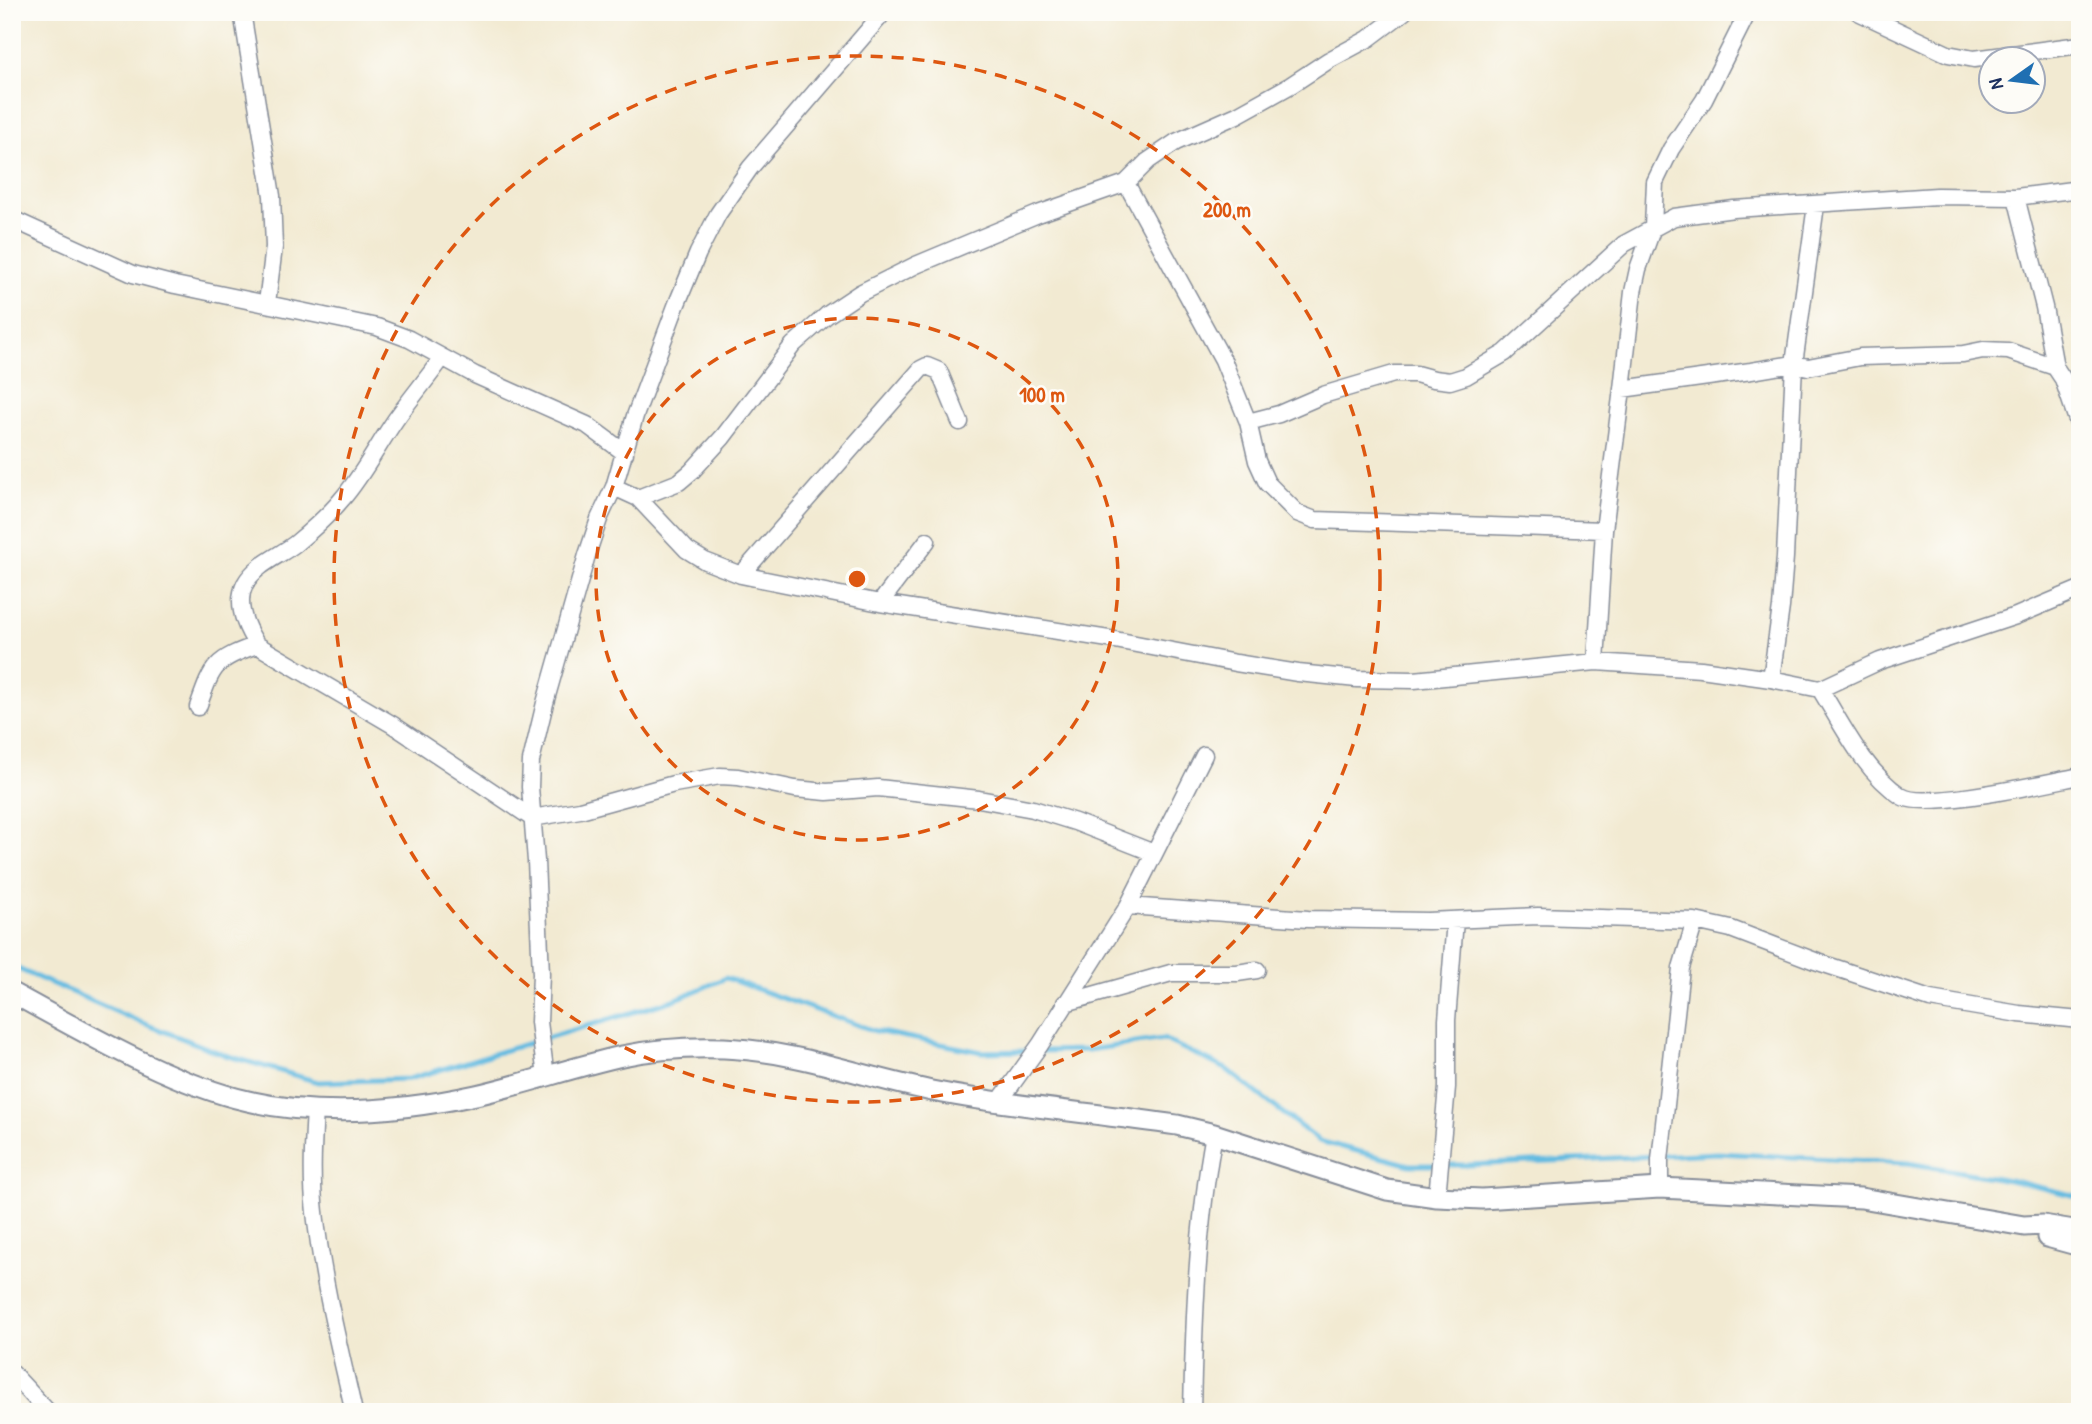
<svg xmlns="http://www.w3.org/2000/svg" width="2092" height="1424" font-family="'Patrick Hand',sans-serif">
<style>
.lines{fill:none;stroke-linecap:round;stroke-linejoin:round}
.stream{stroke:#64bbe1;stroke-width:5}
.minor-casing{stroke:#868c98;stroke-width:19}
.tertiary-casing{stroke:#868c98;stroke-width:23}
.minor{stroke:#fff;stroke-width:16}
.tertiary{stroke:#fff;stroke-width:19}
.ring{fill:none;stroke:#de5710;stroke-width:3.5;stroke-dasharray:12 9}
.centre{fill:#de5710;stroke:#fdfcf7;stroke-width:3.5}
.ring-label{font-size:21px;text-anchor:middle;font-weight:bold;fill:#de5710;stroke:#fdfcf7;stroke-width:5;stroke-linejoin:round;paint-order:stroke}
</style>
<rect width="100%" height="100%" fill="#fdfcf7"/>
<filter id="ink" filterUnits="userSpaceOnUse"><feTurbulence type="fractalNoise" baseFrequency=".0143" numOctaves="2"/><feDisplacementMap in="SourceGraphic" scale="14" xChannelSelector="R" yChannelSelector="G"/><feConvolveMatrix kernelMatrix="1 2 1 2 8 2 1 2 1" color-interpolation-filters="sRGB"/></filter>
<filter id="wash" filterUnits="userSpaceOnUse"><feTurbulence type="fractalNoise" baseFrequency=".00686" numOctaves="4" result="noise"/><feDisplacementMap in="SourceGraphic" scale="28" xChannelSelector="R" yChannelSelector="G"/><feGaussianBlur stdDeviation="1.57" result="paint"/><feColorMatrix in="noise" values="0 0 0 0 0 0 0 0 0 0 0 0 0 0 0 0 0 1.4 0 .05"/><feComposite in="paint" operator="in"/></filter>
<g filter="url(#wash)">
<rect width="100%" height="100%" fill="#f2ead2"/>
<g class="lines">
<path class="stream" d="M12 964 18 969 140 1022 225 1055 318 1082 409 1079 674 1000 726 978 875 1031 982 1052 1031 1051
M1040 1051 1089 1050 1163 1039 1226 1069 1319 1141 1410 1165H1469L1717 1153 1908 1163 2009 1180 2080 1197"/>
</g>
</g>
<g filter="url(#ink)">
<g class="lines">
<defs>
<path id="minor" d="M242 12 272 196 274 247 267 303
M1748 12 1704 100 1671 149 1655 182 1653 227 1638 269 1633 292 1622 389 1751 371 1794 364 1808 367 1860 357 1963 354 1983 350 2008 351 2055 367 2063 379 2080 429
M1858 12 1948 54 1974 59 2080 45
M1126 183 1223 360 1248 422 1257 461 1267 483 1297 513 1315 520 1604 530
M2016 197 2044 307 2055 367
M12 219 133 274 175 285 377 327 409 339 475 375 587 425 625 453
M442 358C427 379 411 398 396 419 378 445 363 475 342 499 328 516 312 530 295 544 279 556 255 565 245 584 235 604 246 628 257 645L393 725 532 818 580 810 674 784 720 776 738 777 795 789 827 792 878 788 979 799 1033 809 1075 822 1154 853
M1248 422 1279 414 1323 395 1394 374H1416L1434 379 1450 381 1466 376 1505 353 1624 244 1674 217 1734 209 1937 196 2016 197 2080 189
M614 487 638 498 687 550 705 561 741 575 880 603 1115 640 1236 663 1298 673 1357 679 1414 680 1596 662 1701 669 1771 679 1820 689 1880 661 2016 616 2080 589
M638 498 679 482 692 471 723 437 793 345 827 315 860 293 916 265 1038 214 1126 183 1148 161 1176 142 1237 115 1291 85 1329 60 1368 39 1404 12
M741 575 921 369 927 366 939 371 960 422
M880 603 927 541
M1596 662 1604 530 1622 389
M1771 679 1781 607 1785 557 1794 364 1816 205
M1820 689C1843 726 1864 771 1901 796 1923 811 2049 782 2080 776
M198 707C213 665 214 660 257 645
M1128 906 1308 919 1428 921 1538 916 1695 921
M1065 1003 1171 973H1237L1257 970
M546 1077 539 1022 541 974 536 861 530 787 531 761 545 703 587 555 599 519 614 487 635 416 676 306 698 253 718 214 750 168 884 12
M999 1102 1040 1045 1128 906 1204 755
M315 1110C313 1144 311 1178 315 1212 322 1279 339 1346 354 1412
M1660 1188V1160L1681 968 1695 921 1731 929 1815 961 1930 999 2019 1014 2080 1020
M1437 1197 1447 1087V1020L1455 920
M12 1373 48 1412
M1192 1412C1194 1319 1197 1225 1214 1134"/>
<path id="tertiary" d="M12 993C84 1032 169 1083 248 1101 323 1118 402 1111 476 1095 525 1084 573 1067 622 1056 655 1049 691 1047 724 1048 797 1051 866 1078 937 1092 1016 1107 1097 1113 1177 1125L1214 1134 1387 1190 1437 1197 1482 1199 1660 1188 1861 1198 2024 1226 2043 1225 2080 1231
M2047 1237 2080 1246"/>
</defs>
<use href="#minor" class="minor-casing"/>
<use href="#tertiary" class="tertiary-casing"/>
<use href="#minor" class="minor"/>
<use href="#tertiary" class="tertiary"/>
</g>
</g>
<g class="ring">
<circle cx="857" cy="579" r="261"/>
<circle cx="857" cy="579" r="523"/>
</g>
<circle cx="857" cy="579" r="10" class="centre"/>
<g class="ring-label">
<text x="1227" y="217">200 m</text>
<text x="1042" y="402">100 m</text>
</g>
<rect width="2092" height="1424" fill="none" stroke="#fdfcf7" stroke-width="42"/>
<g transform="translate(2012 80) rotate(256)"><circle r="33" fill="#fdfcf7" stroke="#a3aaba" stroke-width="2"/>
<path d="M0-5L12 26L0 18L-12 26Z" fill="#1f6fb2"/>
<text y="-10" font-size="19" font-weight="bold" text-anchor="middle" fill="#1b2f5e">N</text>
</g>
</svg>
